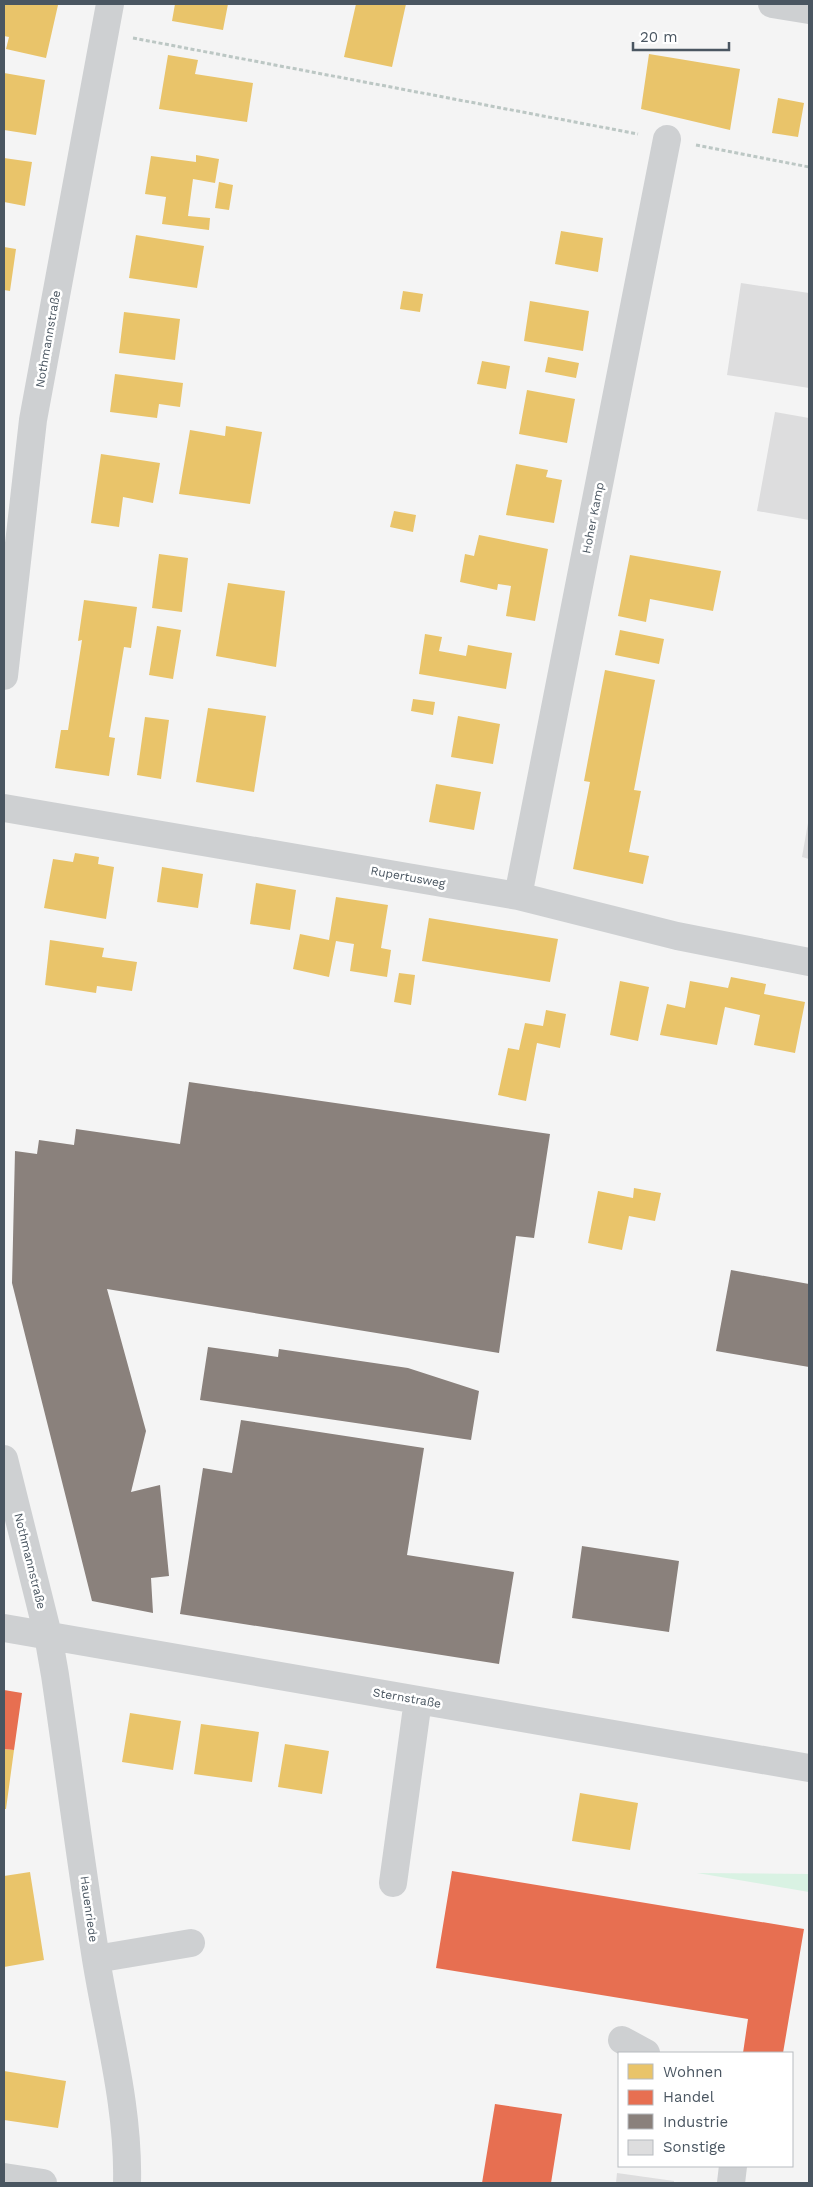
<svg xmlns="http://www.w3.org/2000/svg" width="813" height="2187" font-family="'Work Sans',sans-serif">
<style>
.green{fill:#d9f2e3}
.homes{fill:#e9c46a}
.shops{fill:#e76f51}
.industry{fill:#8a817c}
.building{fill:#ddddde}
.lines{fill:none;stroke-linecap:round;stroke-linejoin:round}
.path{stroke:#bcc7c4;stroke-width:3;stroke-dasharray:4 2.5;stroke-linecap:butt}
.minor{stroke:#ced0d2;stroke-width:28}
.labels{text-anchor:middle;stroke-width:5;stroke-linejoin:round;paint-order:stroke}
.street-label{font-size:12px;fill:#4a5661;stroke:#fff}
</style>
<rect width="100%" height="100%" fill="#f4f4f4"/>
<path class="green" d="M697 1873 809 1874V1892Z"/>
<path class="homes" d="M4 4 58 5 46 58 6 49 9 37 4 36Z
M175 4H228L223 30 172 21Z
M356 4H406L392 67 344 57Z
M649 54 740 69 730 130 641 109Z
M168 55 198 60 195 74 253 83 247 122 159 109Z
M4 73 45 80 36 135 4 130Z
M778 98 804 103 798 137 772 133Z
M196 155 219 159 215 183 193 179 188 216 210 218 209 230 162 224 166 197 145 194 151 156 196 162Z
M4 158 32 162 25 206 4 202Z
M219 182 233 185 229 210 215 208Z
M561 231 603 238 598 272 555 264Z
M136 235 204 246 197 288 129 278Z
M4 247 16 249 10 291 4 290Z
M403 291 423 294 420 312 400 309Z
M530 301 589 311 583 351 524 341Z
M124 312 180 319 175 360 119 353Z
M548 357 579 363 576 378 545 372Z
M482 361 510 366 506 389 477 384Z
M115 374 183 383 180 407 159 404 157 418 110 412Z
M527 390 575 399 567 443 519 434Z
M226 426 262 432 250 504 179 494 190 430 225 436Z
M101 454 160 463 153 503 123 497 119 527 91 523Z
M516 464 548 470 546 477 562 480 554 523 506 515Z
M394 511 416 515 413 532 390 527Z
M479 535 548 549 535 621 506 616 511 586 498 584 497 590 460 582 465 554 474 556Z
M159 554 188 558 182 612 152 608Z
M630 555 721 571 713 611 650 599 646 622 618 616Z
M228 583 285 591 276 667 216 656Z
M84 600 137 607 131 648 124 647 109 737 115 738 109 776 55 768 61 730H68L82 640 78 641Z
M157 626 181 630 173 679 149 675Z
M620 630 664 639 659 664 615 655Z
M425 634 442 637 439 651 466 656 468 645 512 653 506 689 419 674Z
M605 670 655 680 634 790 641 791 629 852 649 856 643 884 573 869 590 782 584 781Z
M413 699 435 702 433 715 411 711Z
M208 708 266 716 254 792 196 782Z
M458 716 500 724 493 764 451 757Z
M145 717 169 720 161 779 137 775Z
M436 784 481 792 474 830 429 822Z
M75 853 99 857 98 864 114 867 106 919 44 908 53 859 73 862Z
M162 867 203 874 198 908 157 902Z
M256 883 296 890 290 930 250 924Z
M336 897 388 905 381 948 391 950 387 977 350 971 354 944 336 941 329 977 293 969 300 934 329 940Z
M429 918 558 939 550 982 422 961Z
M50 940 104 948 102 957 137 962 132 991 97 986 96 993 45 985Z
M399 973 415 975 411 1005 394 1002Z
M731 977 766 984 764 994 805 1002 795 1053 754 1045 760 1015 725 1007 717 1045 660 1035 667 1004 685 1008 690 981 728 988Z
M620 981 649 987 638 1041 610 1035Z
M546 1010 566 1014 560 1048 537 1043 526 1101 498 1095 508 1048 519 1050 525 1023 543 1026Z
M634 1188 661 1193 655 1221 629 1216 622 1250 588 1243 598 1191 633 1198Z
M130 1713 181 1721 173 1770 122 1762Z
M201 1724 259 1732 252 1782 194 1774Z
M285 1744 329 1751 322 1794 278 1787Z
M4 1749 14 1750 6 1809H4Z
M580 1793 638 1803 630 1850 572 1841Z
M30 1872 44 1960 4 1967V1876Z
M4 2071 66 2081 58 2128 4 2120Z"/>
<path class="shops" d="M4 1690 22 1693 14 1750 4 1749Z
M452 1871 804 1929 783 2053H743L748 2019 436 1968Z
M495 2104 562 2114 551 2183H482Z"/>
<path class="industry" d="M189 1082 550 1134 534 1238 516 1236 499 1353 107 1289 146 1431 131 1492 160 1485 169 1576 151 1578 153 1613 92 1601 12 1283 15 1151 37 1154 39 1140 74 1145 76 1129 180 1144Z
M731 1270 809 1284V1367L716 1351Z
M208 1347 278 1357 279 1349 408 1368 479 1391 471 1440 200 1400Z
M241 1420 424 1448 407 1555 514 1572 499 1664 180 1614 203 1468 232 1473Z
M582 1546 679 1561 669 1632 572 1618Z"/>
<path class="building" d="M741 283 809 293V388L727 375Z
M775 412 809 418V520L757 511Z
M808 823H809V859L802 857Z
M617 2173 674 2181V2183H616Z"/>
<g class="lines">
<path class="path" d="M133 38 638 134
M696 145 809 167"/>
<path class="minor" d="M772 4 809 10
M4 676 33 420 110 4
M4 808 518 896 677 936 809 962
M518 896 667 139
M4 1459 48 1635 55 1675C69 1770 81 1865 96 1959 108 2033 129 2108 127 2183
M4 1628 809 1768
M393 1883 418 1700
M96 1959 191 1943
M622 2040 646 2053
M4 2177 43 2183
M731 2183 733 2166"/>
</g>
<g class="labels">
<g class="street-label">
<text transform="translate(48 339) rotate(-80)" y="4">Nothmannstraße</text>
<text transform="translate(593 518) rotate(-79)" y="4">Hoher Kamp</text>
<text transform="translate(408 877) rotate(10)" y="4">Rupertusweg</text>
<text transform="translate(30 1561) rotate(76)" y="4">Nothmannstraße</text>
<text transform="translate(407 1698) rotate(10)" y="4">Sternstraße</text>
<text transform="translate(89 1909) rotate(82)" y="4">Hauenriede</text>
</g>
</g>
<rect width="813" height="2187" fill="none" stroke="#4a5661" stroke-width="10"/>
<rect x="618" y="2052" width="175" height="115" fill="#ffffff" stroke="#b7bbc0"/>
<rect x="628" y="2064" width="25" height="15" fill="#e9c46a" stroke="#b7bbc0"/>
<text x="663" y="2077" font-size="15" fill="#4a5661">Wohnen</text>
<rect x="628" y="2090" width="25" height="15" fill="#e76f51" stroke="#b7bbc0"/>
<text x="663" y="2102" font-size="15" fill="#4a5661">Handel</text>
<rect x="628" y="2114" width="25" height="15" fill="#8a817c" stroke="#b7bbc0"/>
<text x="663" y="2127" font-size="15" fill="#4a5661">Industrie</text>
<rect x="628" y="2140" width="25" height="15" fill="#ddddde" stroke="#b7bbc0"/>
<text x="663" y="2152" font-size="15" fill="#4a5661">Sonstige</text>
<path d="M633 42v8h96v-8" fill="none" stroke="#4a5661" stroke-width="2.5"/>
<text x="640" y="42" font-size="15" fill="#4a5661" stroke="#ffffff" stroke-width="4" paint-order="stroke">20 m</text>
</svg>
